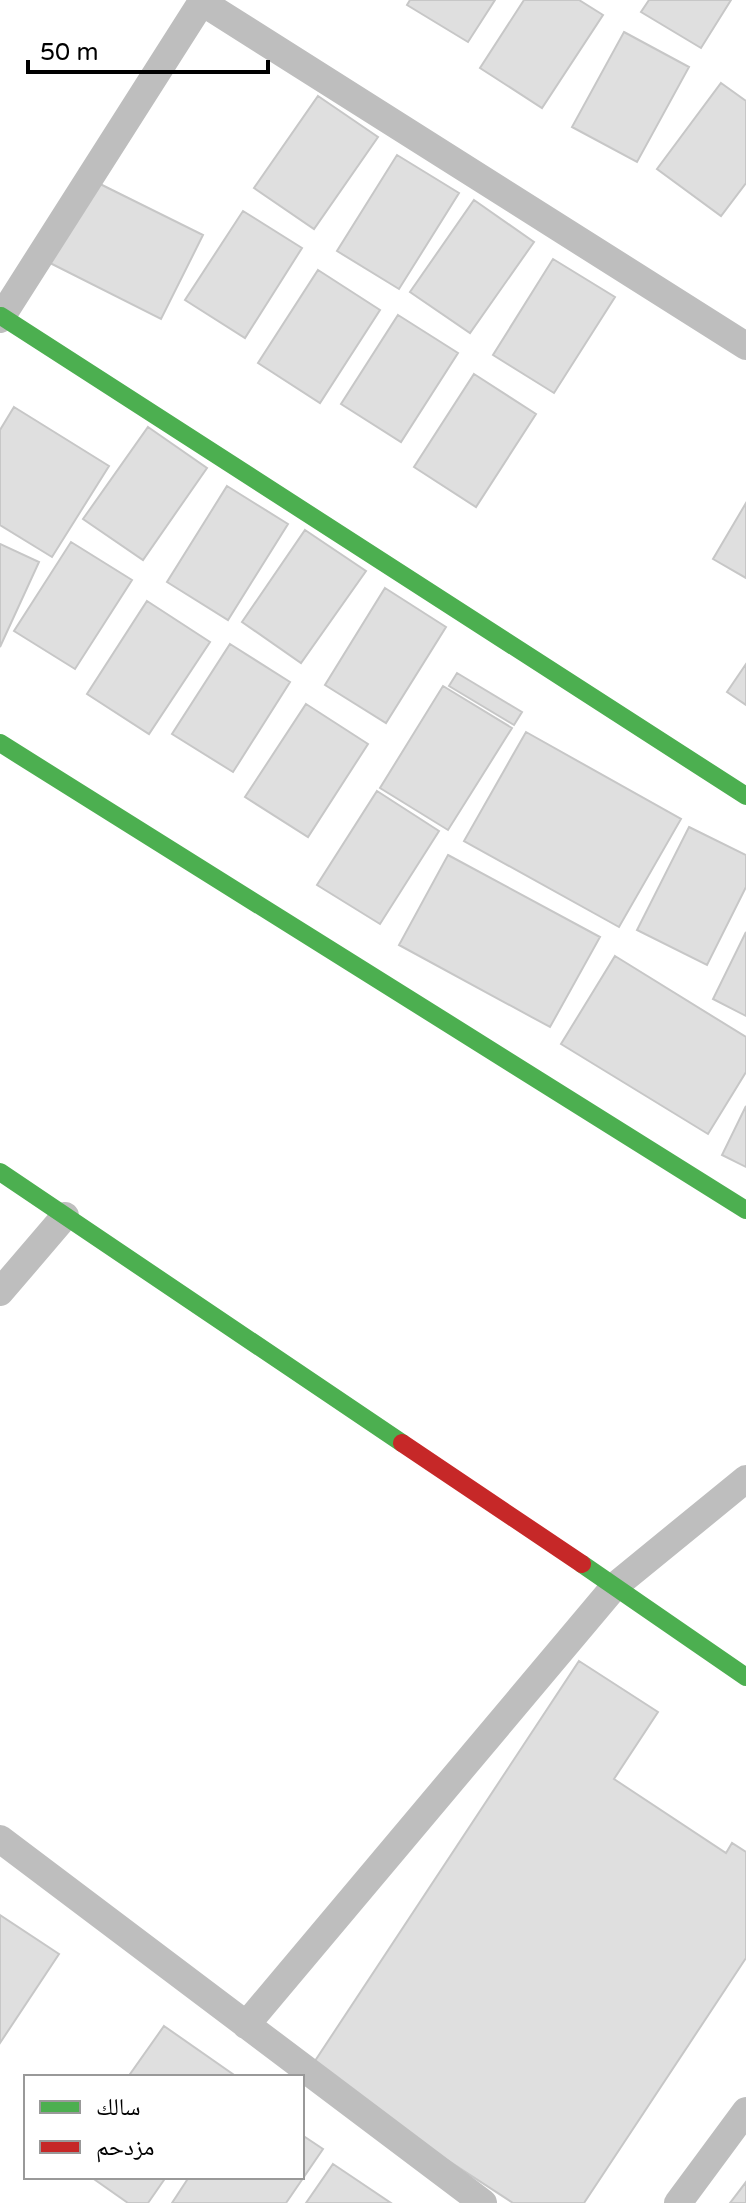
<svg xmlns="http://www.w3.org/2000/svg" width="746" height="2203" font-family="'Varela Round','Noto Naskh Arabic',sans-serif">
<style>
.building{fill:#dfdfdf;stroke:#c7c7c7;stroke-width:2}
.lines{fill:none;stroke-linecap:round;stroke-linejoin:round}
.street{stroke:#bebebe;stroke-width:28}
.fast{stroke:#4caf50;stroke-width:18}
.jam{stroke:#c62828;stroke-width:18}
</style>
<rect width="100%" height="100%" fill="#fff"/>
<path class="building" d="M410 0H495L468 42 407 5Z
M524 0H579L603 15 542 108 480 68Z
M649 0H731L701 48 641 12Z
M624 32 689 67 637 162 572 127Z
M721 83 746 101V183L721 216 657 169Z
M318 96 378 137 314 229 254 188Z
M397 155 459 193 399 289 337 251Z
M90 179 203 235 161 319 48 262Z
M474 200 534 242 470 333 410 292Z
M243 211 302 248 245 338 185 300Z
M553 259 615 297 554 393 493 355Z
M318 270 380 310 320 403 258 363Z
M398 315 458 353 401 442 341 404Z
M474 374 536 414 476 507 414 467Z
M14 407 109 466 52 557 0 525V430Z
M148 427 207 468 143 560 83 519Z
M227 486 288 524 228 620 167 582Z
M746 503V578L713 559Z
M305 530 366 571 301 663 242 622Z
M71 542 132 580 75 669 14 631Z
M0 544 39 562 0 647Z
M385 588 446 627 386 723 325 685Z
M147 601 210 642 149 734 87 694Z
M230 644 290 682 233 772 172 734Z
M746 664V705L727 692Z
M457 673 522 712 514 725 449 686Z
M443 686 512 728 448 830 380 788Z
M306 704 368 744 308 837 245 797Z
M526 732 681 819 619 927 464 841Z
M377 791 439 831 380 924 317 885Z
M689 827 746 855V887L707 965 637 930Z
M448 855 600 937 550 1027 399 945Z
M746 932V1016L713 999Z
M615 956 746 1037V1072L708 1134 561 1044Z
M746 1106V1167L722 1155Z
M579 1661 658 1712 614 1779 726 1853 732 1843 746 1852V1958L584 2203H513L309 2070Z
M0 1915 59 1954 0 2043Z
M164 2026 237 2077H128Z
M302 2135 323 2149 286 2203H172L189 2177H302Z
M333 2164 391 2203H306Z
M91 2177H166L148 2203H128Z
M746 2182V2203H730Z"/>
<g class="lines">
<path class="street" d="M202 2 746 346
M0 319 203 0
M0 1292 65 1216
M0 1839 483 2203
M246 2025 615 1586 746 1479
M678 2203 746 2111"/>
<path class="fast" d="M1 316 746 796
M0 743 746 1210
M0 1172 402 1443
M582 1564 746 1677"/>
<path class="jam" d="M402 1443 582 1564"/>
</g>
<rect x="24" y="2075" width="280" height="104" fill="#ffffff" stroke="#999999" stroke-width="2"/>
<rect x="40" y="2101" width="40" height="12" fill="#4caf50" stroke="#999999" stroke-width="2"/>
<text x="96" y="2115" font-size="24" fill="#000000">سالك</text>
<rect x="40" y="2141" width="40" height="12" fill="#c62828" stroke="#999999" stroke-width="2"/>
<text x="96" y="2155" font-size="24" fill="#000000">مزدحم</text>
<path d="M28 60v12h240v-12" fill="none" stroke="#000000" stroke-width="4"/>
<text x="40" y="60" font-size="24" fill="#000000" stroke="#ffffff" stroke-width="6" paint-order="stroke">50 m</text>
</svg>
